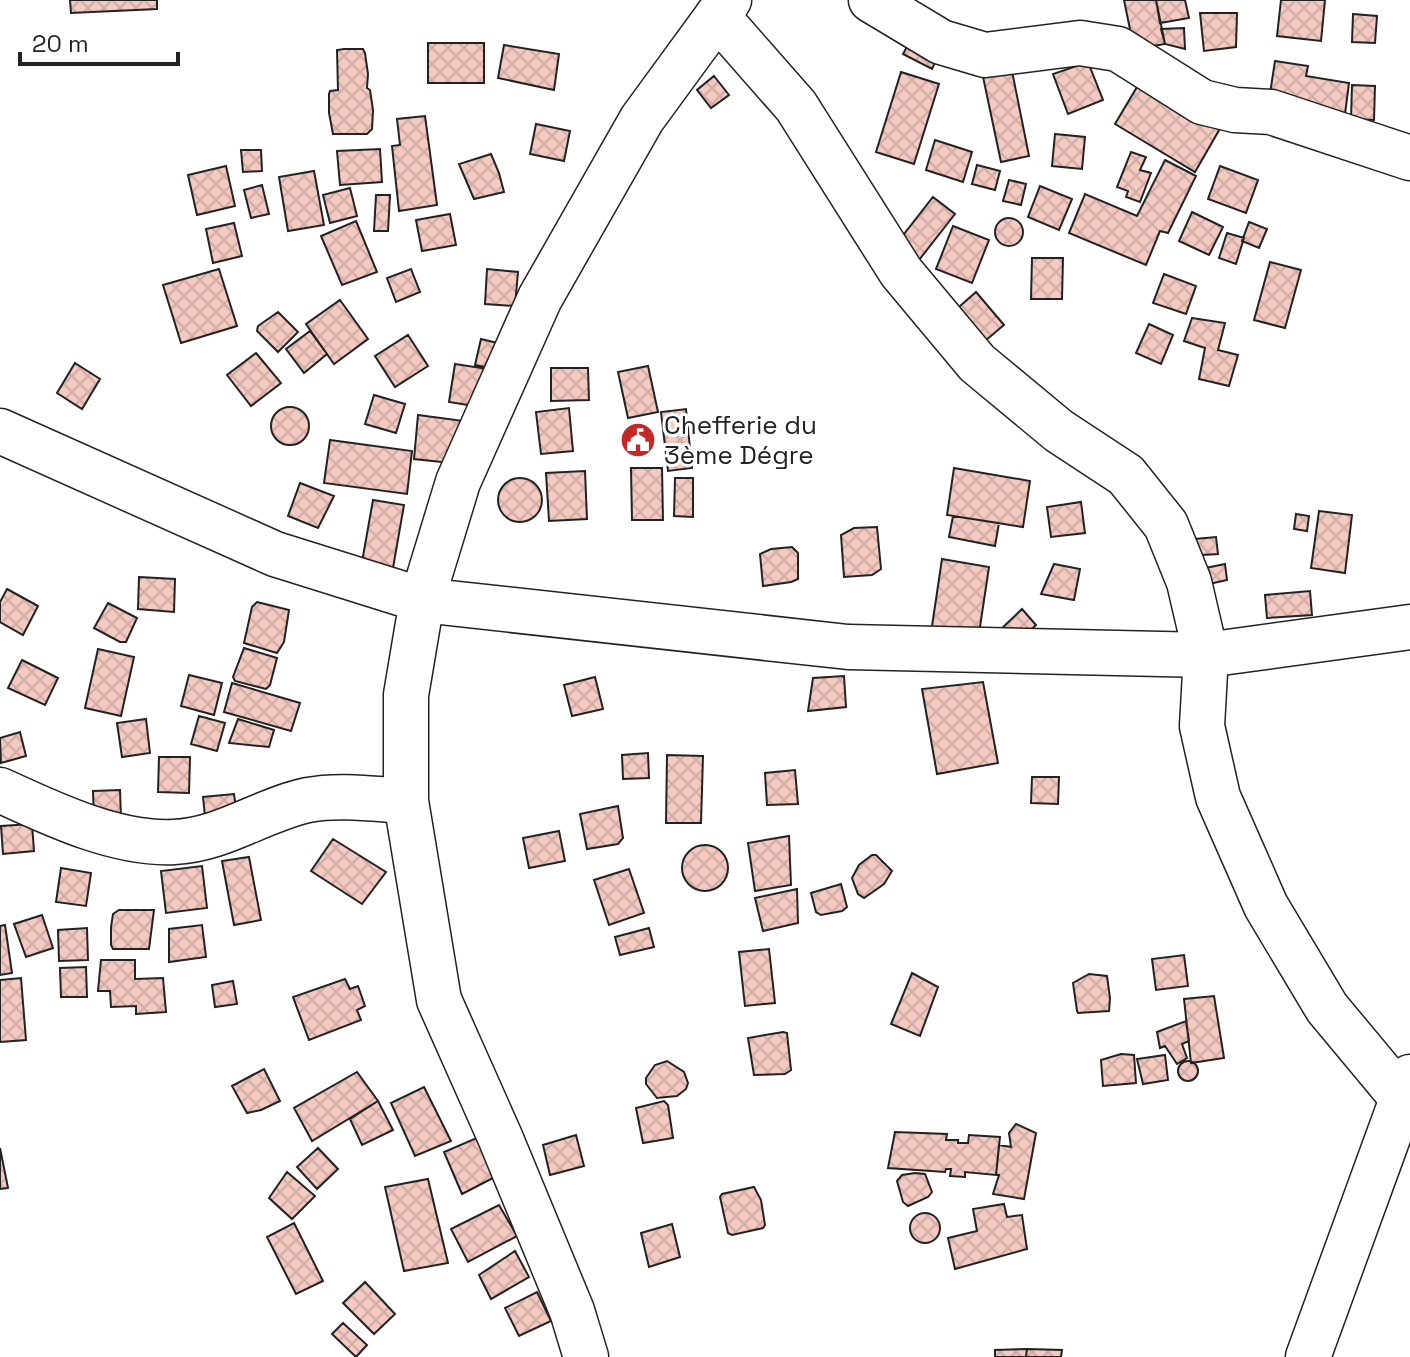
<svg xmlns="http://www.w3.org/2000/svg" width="1410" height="1357" font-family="'Space Grotesk',sans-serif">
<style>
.building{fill:url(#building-cross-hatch);stroke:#222;stroke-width:2}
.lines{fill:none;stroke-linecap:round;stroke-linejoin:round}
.minor-casing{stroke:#222;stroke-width:47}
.highway-casing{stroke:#222;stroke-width:47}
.minor{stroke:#fff;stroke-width:44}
.highway{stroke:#fff;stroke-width:44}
.labels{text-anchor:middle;stroke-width:6;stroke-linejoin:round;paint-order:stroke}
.poi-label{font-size:26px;fill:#222;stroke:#fff;text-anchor:start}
</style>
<defs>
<pattern id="building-cross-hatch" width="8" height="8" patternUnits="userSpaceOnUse" patternTransform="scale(2)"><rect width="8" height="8" fill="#f3c9c0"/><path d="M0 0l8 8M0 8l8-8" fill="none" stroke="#d0aca5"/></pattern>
</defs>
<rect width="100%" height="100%" fill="#fff"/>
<path class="building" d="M70 0H157V9L71 13Z
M1124 0H1156L1165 44 1134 49Z
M1156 0H1185L1189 18 1160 23Z
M1281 0H1325L1321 41 1277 36Z
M1200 13H1237L1236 47 1204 51Z
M1353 14 1377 16 1375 43 1352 42Z
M1184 28 1185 49 1165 44 1161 29Z
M428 43H484V83H428Z
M909 43 938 56 932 69 903 54Z
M504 45 559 54 554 90 498 78Z
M344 49H363L365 53 368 74 367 88 370 90 373 110 372 129 367 134H333L329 113V94L330 91 338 90 337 50Z
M1275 61 1308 66 1306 76 1349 83 1345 114 1269 100Z
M1088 62 1103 100 1068 114 1053 74Z
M1011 66 1029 156 1001 162 982 72Z
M901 72 939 84 914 164 876 152Z
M714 76 729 95 711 108 697 90Z
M1143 77 1222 125 1195 172 1115 124Z
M1352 85 1375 86 1374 120 1351 119Z
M425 116 437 205 399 211 392 146 400 145 397 119Z
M536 124 570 131 564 161 530 154Z
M1055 134 1085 137 1082 169 1052 166Z
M935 140 972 152 963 182 926 170Z
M380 149 382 182 340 185 337 151Z
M241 150H261L262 171 243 172Z
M1131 152 1146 157 1140 170 1151 173 1140 202 1126 197 1128 191 1117 187Z
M491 154 499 173 504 192 474 199 459 164Z
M1165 160 1196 176 1168 233 1160 231 1146 265 1069 233 1085 194 1137 216Z
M977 165 1000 171 995 190 972 184Z
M226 166 235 206 197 215 188 175Z
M1220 166 1258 180 1246 213 1208 199Z
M314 171 324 225 288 231 279 177Z
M1009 180 1026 184 1021 205 1003 201Z
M262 185 269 214 251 218 244 190Z
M1040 186 1072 199 1059 230 1028 217Z
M350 188 357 216 330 223 323 195Z
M376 195H390L388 231H374Z
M933 197 955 214 919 260 897 243Z
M1192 212 1223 227 1209 255 1179 241Z
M450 214 456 245 422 251 416 220Z
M995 232a14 14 0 1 1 28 0a14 14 0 1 1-28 0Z
M356 221 377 272 342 285 321 236Z
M1249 222 1267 229 1259 248 1242 241Z
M234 223 242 256 213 263 206 229Z
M953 226 989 240 972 283 936 269Z
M1227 233 1244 238 1236 264 1219 258Z
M1032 258H1063L1062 299H1031Z
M1270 262 1301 270 1285 328 1254 320Z
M219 269 237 326 181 343 163 285Z
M411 269 420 292 396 302 387 278Z
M487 269 518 272 515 306 485 304Z
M1164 274 1196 286 1186 314 1153 303Z
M976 292 1004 325 979 346 952 313Z
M340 300 368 339 334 364 306 324Z
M278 312 298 332 278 352 257 331 258 326Z
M1192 318 1225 323 1218 350 1238 355 1229 386 1199 379 1205 348 1184 341Z
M1149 324 1173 335 1161 364 1136 353Z
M310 331 327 354 304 373 286 349Z
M408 335 428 366 395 387 375 356Z
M481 339 506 345 500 370 475 365Z
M256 353 281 383 251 406 227 375Z
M75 363 100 379 82 409 57 393Z
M455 364 488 369 481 407 449 402Z
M648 366 658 412 628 418 618 372Z
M551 368H588L589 400 551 401Z
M374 395 405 404 396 433 365 424Z
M271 426a19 19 0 1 1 38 0a19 19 0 1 1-38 0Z
M569 408 573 451 541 454 536 412Z
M686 409 692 468 668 471 661 412Z
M418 415 464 421 460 464 414 459Z
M330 440 412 451 407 494 324 483Z
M631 468H662L663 520H632Z
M954 468 1030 481 1023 527 947 515Z
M585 471 587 519 549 521 546 473Z
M498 500a22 22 0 1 1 44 0a22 22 0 1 1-44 0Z
M675 478H693V517L674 516Z
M300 483 334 496 318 528 288 516Z
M373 500 404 505 393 568 362 562Z
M1081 502 1085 533 1051 537 1047 507Z
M1319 511 1352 515 1345 573 1311 568Z
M1296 514 1309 516 1307 531 1294 529Z
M953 516 999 523 995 546 949 537Z
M877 527 881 569 872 575 844 577 841 535 854 528Z
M1216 537 1218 554 1186 556 1184 540Z
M792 547 798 553V579L791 582 763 586 760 554 771 549Z
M942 559 989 567 978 640 931 633Z
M1054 564 1080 569 1074 600 1041 594Z
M1225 564 1227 580 1200 586 1196 570Z
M139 577 175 579 174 612 138 609Z
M7 589 38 606 23 635 0 622V602Z
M1310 591 1312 615 1267 618 1265 595Z
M257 602 289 610 284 642 277 653 244 643 252 607Z
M108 603 137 618 126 642H120L94 628Z
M1022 609 1036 625 1015 645 1001 629Z
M244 648 277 658 270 685 266 689 235 681 233 677Z
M98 649 134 657 121 716 85 708Z
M22 660 58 678 45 705 8 688Z
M189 675 222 683 214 715 181 706Z
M844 676 846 707 808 711 813 678Z
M595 677 603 709 572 716 564 685Z
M983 682 998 763 937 774 922 689Z
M232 683 300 703 291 731 224 712Z
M199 716 225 723 217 751 191 744Z
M146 719 150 753 122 757 117 723Z
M238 719 274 730 269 747 229 743Z
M20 732 26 756 1 763 0 738Z
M648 753 649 778 623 779 622 755Z
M667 755 703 756 701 823H666Z
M159 757H190L189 793 158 792Z
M795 770 798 804 767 805 765 773Z
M1032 777H1059L1058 804 1031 803Z
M120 790 121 818 94 820 93 791Z
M234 794 238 823 206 826 203 797Z
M618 806 623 838 618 844 587 849 580 814Z
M32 824 34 851 3 854 1 826Z
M559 831 565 861 529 868 523 838Z
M789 836 791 885 755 891 748 843Z
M333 839 386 872 362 904 311 871Z
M682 868a23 23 0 1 1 46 0a23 23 0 1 1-46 0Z
M872 855H876L892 871 884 884 864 898 858 894 852 878 859 865Z
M249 857 261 920 234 925 222 861Z
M202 866 207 908 166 913 161 871Z
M61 868 91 873 86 906 56 902Z
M629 869 644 913 609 925 594 880Z
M841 884 847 907 842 911 821 915 816 912 811 893Z
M797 889 798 923 763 931 755 898Z
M119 910H154L149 949H113L111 945V927L113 914Z
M42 915 53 948 26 957 14 924Z
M5 925 12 973 0 975V926Z
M202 925 206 957 169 962V929Z
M87 928 88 960 59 961 58 930Z
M649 928 654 947 620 955 615 937Z
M769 949 775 1003 745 1006 739 952Z
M1184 955 1188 986 1156 990 1152 959Z
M101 960H135V979L163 978 166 1012 136 1014V1006L111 1007 110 991H98Z
M86 967 87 997H61L60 968Z
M912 973 938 987 920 1036 891 1024Z
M1089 974 1107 976 1110 998 1109 1011 1078 1013 1077 1011 1073 983Z
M21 978 26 1040 0 1042V980Z
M345 979 350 989 358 986 365 1006 357 1010 361 1020 309 1040 293 997Z
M233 981 237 1004 215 1007 212 985Z
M1214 996 1224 1058 1191 1063 1184 999Z
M1186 1021 1189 1041 1182 1044 1187 1058 1177 1064 1165 1046 1160 1048 1157 1032Z
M783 1032 787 1033 791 1070 785 1074 754 1075 748 1038Z
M1121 1054 1134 1055 1136 1083 1103 1086 1101 1060Z
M1165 1055 1168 1080 1143 1084 1137 1059Z
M1178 1071a10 10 0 1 1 20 0a10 10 0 1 1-20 0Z
M667 1061 684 1072 688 1083 686 1089 677 1096 657 1098 646 1084V1078L655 1065Z
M264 1069 280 1101 261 1110 247 1113 232 1086Z
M357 1072 378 1101 312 1141 294 1108Z
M424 1087 451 1141 415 1156 391 1103Z
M378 1101 393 1130 362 1145 350 1119Z
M664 1101 668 1105 673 1138 643 1143 636 1108Z
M1016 1124 1036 1133 1024 1199 993 1194 999 1175H996L999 1145 1011 1147 1009 1133Z
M895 1132 947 1134 946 1140H958V1143H968L969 1135 1000 1137 996 1175 965 1172V1177L950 1176 951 1169H946L945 1172 888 1168Z
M576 1135 584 1166 550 1175 543 1145Z
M479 1137 495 1177 462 1194 444 1152Z
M0 1148 8 1188 0 1189Z
M318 1148 338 1169 317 1189 297 1167Z
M287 1172 315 1196 292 1219 269 1198Z
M915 1173 925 1174 932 1192 928 1197 908 1206 903 1202 897 1181 902 1175Z
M428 1179 448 1263 404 1271 385 1187Z
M754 1187 761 1200 765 1225 763 1228 732 1235 728 1233 720 1197 722 1194Z
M1004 1204 1007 1217 1022 1215 1027 1249 955 1269 948 1238 977 1231 973 1209Z
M499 1205 517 1236 468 1262 451 1229Z
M910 1228a15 15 0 1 1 30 0a15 15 0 1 1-30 0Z
M294 1223 323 1281 296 1294 267 1237Z
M672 1224 680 1257 649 1267 641 1233Z
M515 1251 529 1277 491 1299 479 1275Z
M365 1282 395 1314 374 1334 343 1303Z
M537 1292 551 1321 519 1336 505 1308Z
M343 1323 367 1345 356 1357 332 1334Z
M1027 1349 1026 1357H995V1350Z
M1027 1349 1062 1350 1061 1357H1026Z"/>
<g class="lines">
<defs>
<path id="minor" d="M871 0 941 42 985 55 1080 43 1118 49 1202 102 1235 110 1271 112 1410 158
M717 16 796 106 901 272 977 363 1059 431 1126 475 1166 525 1189 582 1206 655 1202 726 1218 797 1266 906 1327 1008 1402 1098
M0 431 275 554 422 600 848 647 1206 655 1410 627
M0 790C52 814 117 845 174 842 223 840 261 810 308 800 339 794 374 799 406 801
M586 1357 572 1311 500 1137 439 1000 406 801V695L422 600 458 482 540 298 642 119 729 0"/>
<path id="highway" d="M1308 1357 1410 1077"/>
</defs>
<use href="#minor" class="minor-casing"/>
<use href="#highway" class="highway-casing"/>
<use href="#minor" class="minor"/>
<use href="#highway" class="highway"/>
</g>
<defs>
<symbol id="civic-disc" viewBox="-11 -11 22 22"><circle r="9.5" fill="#c62828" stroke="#fff"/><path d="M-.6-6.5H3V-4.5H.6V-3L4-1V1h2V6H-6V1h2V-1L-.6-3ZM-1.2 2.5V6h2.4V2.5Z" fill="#fff"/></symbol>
</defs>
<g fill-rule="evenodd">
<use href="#civic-disc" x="618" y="420" width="40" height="40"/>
</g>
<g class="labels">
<g class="poi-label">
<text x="664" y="434">Chefferie du<tspan x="664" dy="30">3ème Dégre</tspan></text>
</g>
</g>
<path d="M20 52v12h158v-12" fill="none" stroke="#222222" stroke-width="4"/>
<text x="32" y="52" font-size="24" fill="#222222" stroke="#ffffff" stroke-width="6" paint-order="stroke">20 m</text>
</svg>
